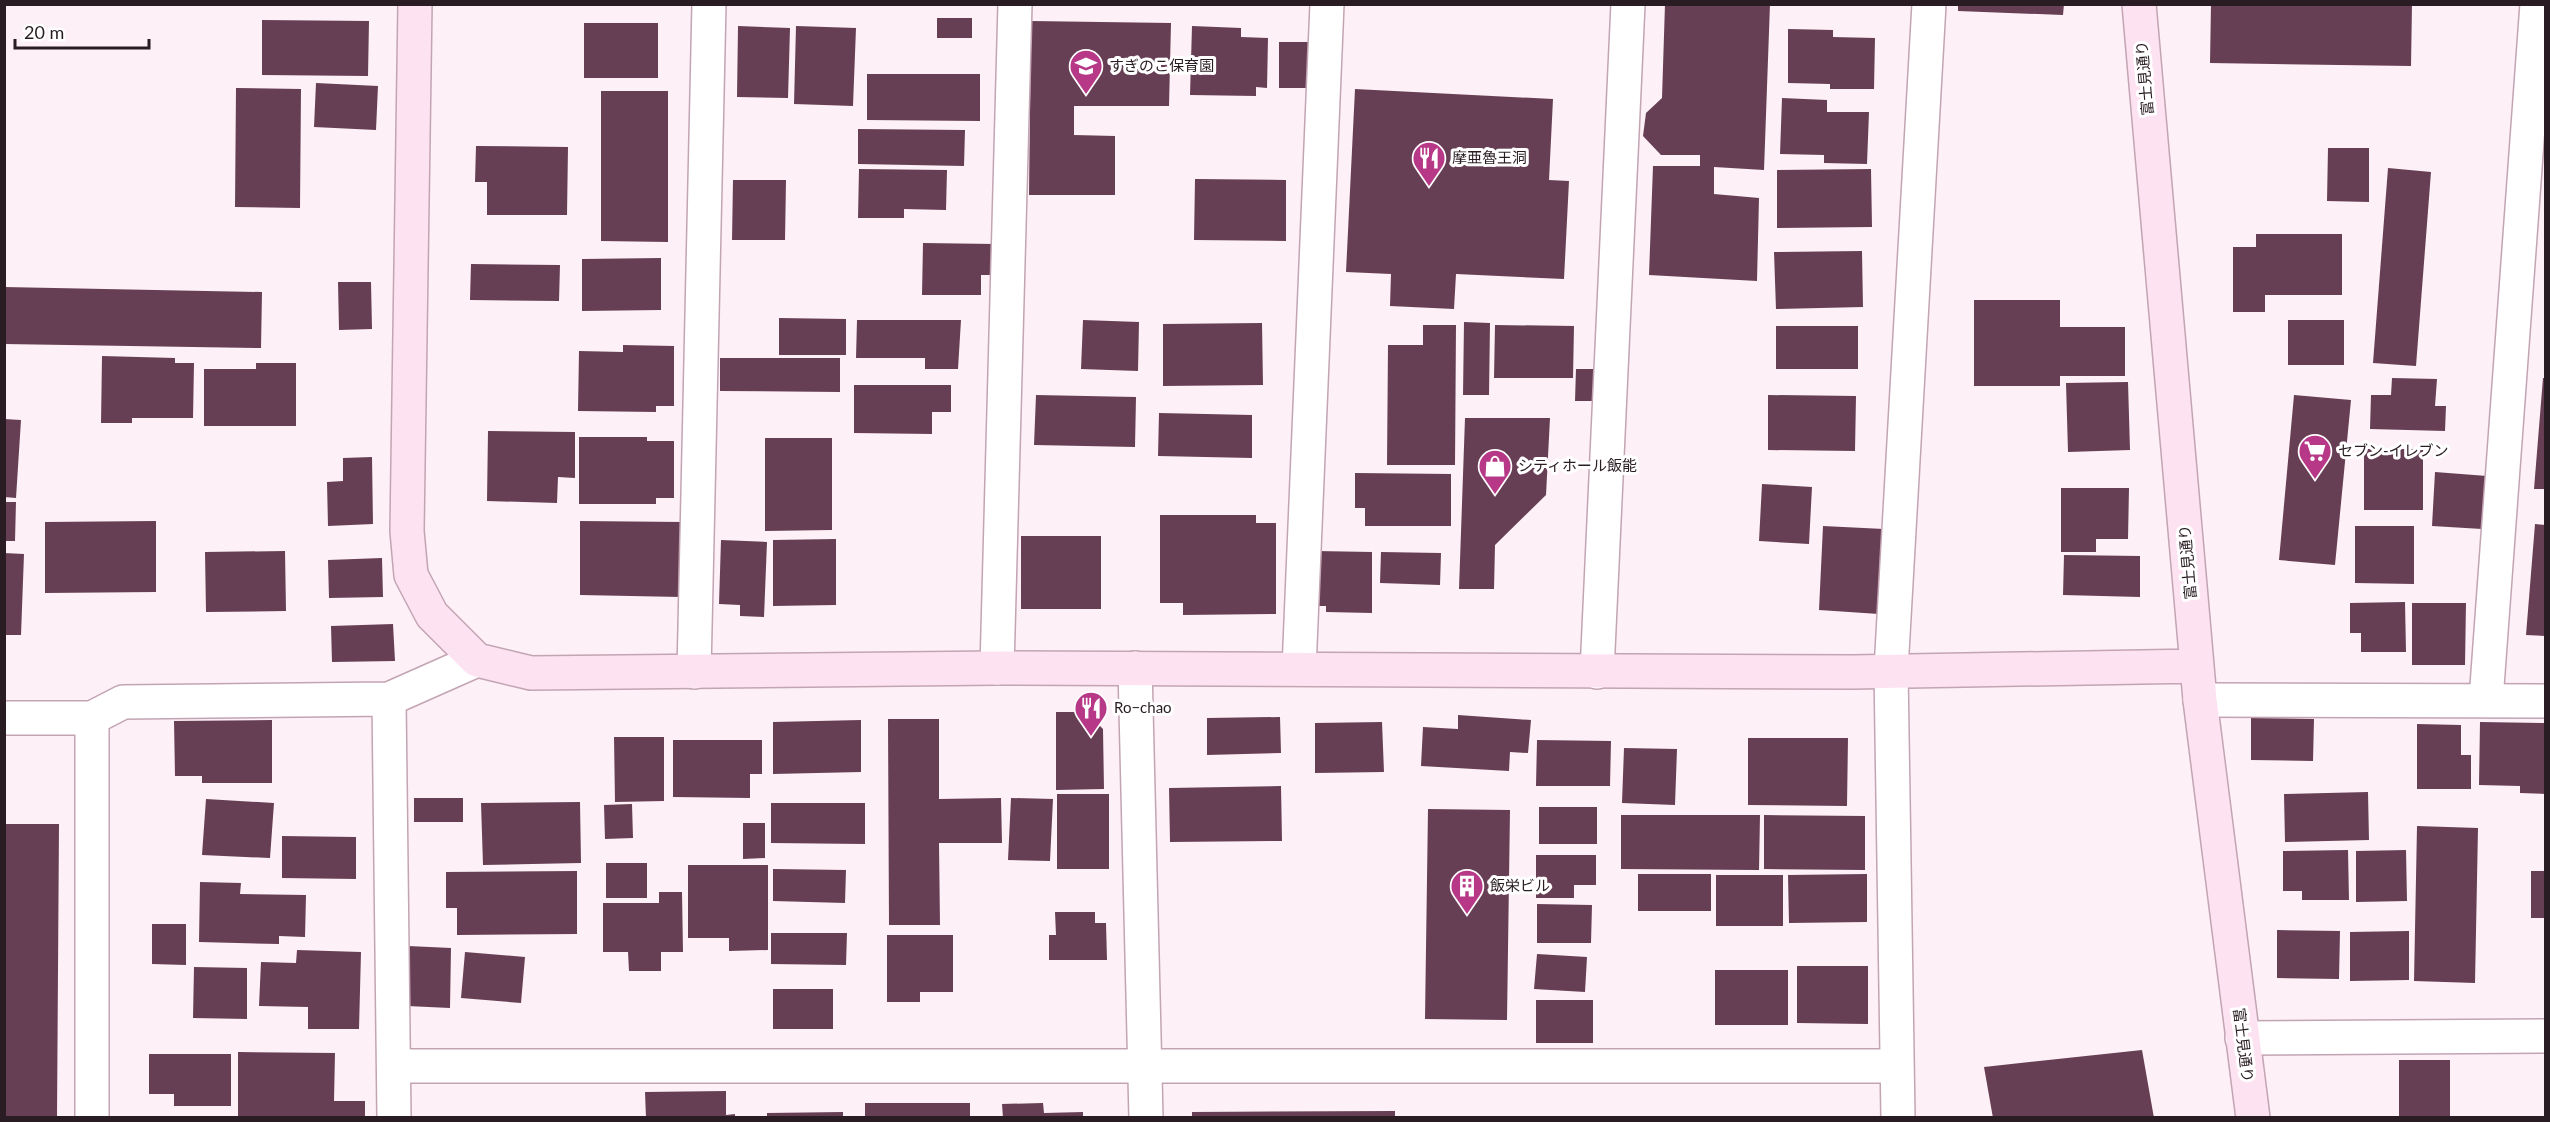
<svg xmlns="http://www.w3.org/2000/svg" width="2550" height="1122" font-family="Lato,'Noto Sans JP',sans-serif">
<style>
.building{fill:#673f54}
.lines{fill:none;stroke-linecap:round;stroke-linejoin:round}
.street-casing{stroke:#c3a4b3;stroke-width:36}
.secondary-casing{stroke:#c3a4b3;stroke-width:36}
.street{stroke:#fff;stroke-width:33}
.secondary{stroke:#fde2f1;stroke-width:33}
.labels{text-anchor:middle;stroke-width:6;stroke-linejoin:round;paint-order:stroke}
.poi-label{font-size:15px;fill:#291d23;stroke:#fff;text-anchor:start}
.street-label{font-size:15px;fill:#291d23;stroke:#fff}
</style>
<rect width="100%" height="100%" fill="#fdf0f6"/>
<path class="building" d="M1665 4H1770L1764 170 1714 167V194L1759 198 1757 281 1649 275 1653 166H1700V155H1661L1643 136 1646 113 1662 98Z
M1958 4H2064L2063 15 1958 11Z
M2211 4H2412L2411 66 2210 63Z
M937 18H972V38H937Z
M262 20 369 21 368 76 262 75Z
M1031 21 1171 23 1169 106H1074V135L1115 136V195H1029Z
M584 23H658V78H584Z
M738 26 790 28 788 98 737 97Z
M796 26 856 28 853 106 794 104Z
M1192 26 1241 28V37L1268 38 1267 88 1256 87V96L1190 95Z
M1788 29 1833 30V37L1875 38 1874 89H1830V84L1788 83Z
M1279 42H1309V88H1279Z
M867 74H980V121L867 120Z
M316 83 378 86 376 130 314 127Z
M236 88 301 89 300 208 235 207Z
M1355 89 1553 99 1549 180 1569 181 1564 279 1456 274 1454 309 1390 306 1391 274 1346 272Z
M601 91H668V242L601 241Z
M1782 98 1827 100V112H1869L1867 164 1824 163V155L1780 154Z
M858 129 965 130 964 166 858 164Z
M476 146 568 147 567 215H487V182H475Z
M2328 148H2369V202L2327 201Z
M2388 168 2431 172 2416 366 2373 363Z
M859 169 947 170 946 210 904 209V218H858Z
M1871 169 1872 227 1777 228V170Z
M1195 179 1286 180V241L1194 240Z
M733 180H786L785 240H732Z
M2256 234H2342V295H2265V312H2233V247H2256Z
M923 243 995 244 994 275H981V295H922Z
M1862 251 1863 307 1776 309 1774 252Z
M661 258V310L582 311V259Z
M471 264 560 265 559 301 470 300Z
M338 282H371L372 329 339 330Z
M4 287 262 292 261 348 4 344Z
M1974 300H2060V327H2125V376H2060V386H1974Z
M779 318 846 319V355H779Z
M857 320H961L958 369H925V358H856Z
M1083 320 1139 322 1138 371 1081 369Z
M2288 320H2344V365H2288Z
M1464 322 1490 323 1489 395H1463Z
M1262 323 1263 385 1163 386V324Z
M1423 325H1456L1455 465H1387L1388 345H1423Z
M1495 325 1574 326 1573 378H1494Z
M1776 326H1858V369H1776Z
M623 345 674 346V406H656V412L578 411 579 351 623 352Z
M102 356 175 358V363H194L193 418H132V423H101Z
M720 358H840V392L720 391Z
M256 363H296V426H204V369H256Z
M1576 369H1605L1604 401H1575Z
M2392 378 2437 379 2435 406H2446L2445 431 2370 429 2371 395H2391Z
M2543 378H2546V489H2534Z
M2128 382 2130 450 2068 452 2066 383Z
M854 385H951V412H932V434L854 433Z
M1036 395 1136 397 1135 447 1034 445Z
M1768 395 1856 396 1855 451 1768 450Z
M2294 395 2351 400 2335 565 2279 560Z
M1159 413 1252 415V458L1158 456Z
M1465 418H1550L1546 495 1495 545 1494 589H1459Z
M4 419 21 420 16 498 4 497Z
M488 431 575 432V478L558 477 557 503 487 501Z
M579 437H647V441H674V498H656V504H579Z
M765 438H832V530L765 531Z
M2364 449H2423V510H2364Z
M372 457 373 524 328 526 327 482 343 481V458Z
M2435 472 2487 476 2482 529 2432 526Z
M1355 473 1451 474V526H1365V508H1355Z
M1762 484 1812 487 1809 544 1759 541Z
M2061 488H2129L2128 539H2096V552H2061Z
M5 502H16L15 541H5Z
M1160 515H1256V523H1276V614L1183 615V603H1160Z
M156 521V592L45 593V522Z
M580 521 682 522 681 597 580 595Z
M2535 524 2546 525V636L2526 635Z
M1823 526 1884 529 1879 614 1819 610Z
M2355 526H2414V584L2355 583Z
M1021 536H1101V609H1021Z
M836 539V605L773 606V540Z
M721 540 767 542 764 617 740 616V605L719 604Z
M285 551 286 611 206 612 205 552Z
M1316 551 1372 552V613L1326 612V606H1315Z
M1381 552 1441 553 1440 585 1380 583Z
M4 553 24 554 21 635H4Z
M2064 555 2140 556V597L2063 595Z
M382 558 383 597 329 598 328 560Z
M2405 602 2406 652H2361V633H2350V603Z
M2412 603H2466L2465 665H2412Z
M393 624 395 661 332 662 331 626Z
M1056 712H1086L1103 729 1104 789 1056 790Z
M1458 715 1531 720 1528 753 1510 752 1509 771 1421 766 1423 727 1458 729Z
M1280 717 1281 753 1207 755V718Z
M2251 718 2314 719 2313 761 2251 760Z
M888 719H939V799L1001 798 1002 843H939L940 925H889Z
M272 720V783H202V776H175L174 721Z
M861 720V772L773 774V722Z
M1382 722 1384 772 1315 773V723Z
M2480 722 2546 723V794L2520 793V786L2479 785Z
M2417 724 2461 725V755H2471V789H2417Z
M614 737H664V801L615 802Z
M1748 738H1848L1847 806 1748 805Z
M673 740H762V774H750V798L673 797Z
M1537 740 1611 741 1610 786H1536Z
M1624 748 1677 749 1675 805 1622 803Z
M1281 786 1282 841 1170 842 1169 788Z
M2368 792 2369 840 2285 842 2284 794Z
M1057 794H1109V869H1057Z
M414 798H463V822H414Z
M1011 798 1053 799 1050 861 1008 860Z
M206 799 274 803 270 858 202 855Z
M580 802 581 863 483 865 481 803Z
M771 803H865V844L771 843Z
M632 804 633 838 605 839 604 805Z
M1539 807H1597V844H1539Z
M1428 809 1510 810 1507 1020 1425 1019Z
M1621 815H1760L1759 870 1621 869Z
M1764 815 1865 816V870L1764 869Z
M743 823H765V858L743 859Z
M4 824H59L57 1118H4Z
M2417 826 2478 828 2475 983 2414 981Z
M282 836 356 837V879L282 878Z
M2348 850 2349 900H2302V891H2283V851Z
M2406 850 2407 901 2356 902V851Z
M1536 855H1596V885H1574V898H1536Z
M606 863H647V898H606Z
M688 865H768V950L729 951V938H688Z
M773 869 846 870 845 903 773 901Z
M577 871V934L457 935V908H446V872Z
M2531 871H2546V918H2531Z
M1638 874H1711V911H1638Z
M1867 874V922L1789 923 1788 875Z
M1716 875H1783V926H1716Z
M200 882 241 883 240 894 306 895 305 937 279 936V944L199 942Z
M659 892H682L683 952H661V971H629L628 952H603V903H659Z
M1537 904 1592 905 1591 943H1537Z
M1055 912H1095V923H1106L1107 960H1049V935H1056Z
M152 924H186V965L152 964Z
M2277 930 2340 931 2339 979 2277 978Z
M2409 931V980L2350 981V932Z
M771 933H847L846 965 771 964Z
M887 935H953V992H920V1002H887Z
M408 946 451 948 450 1008 407 1006Z
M297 950 361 952 359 1029H308V1007L259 1006 261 962 296 963Z
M465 952 525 957 521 1003 461 998Z
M1537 954 1587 957 1585 992 1534 989Z
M1797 966H1868V1024L1797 1023Z
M194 967 247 968V1019L193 1018Z
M1715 970H1788V1025H1715Z
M773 989H833V1029H773Z
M1536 1000H1593V1043H1536Z
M2142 1050 2154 1118H1993L1984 1067Z
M238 1052 335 1053 334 1101H365V1118H238Z
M149 1054H231V1106H174V1094H149Z
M2399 1060H2450V1118H2399Z
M726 1091V1115L735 1114V1118H646L645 1092Z
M865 1103H970V1118H865Z
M1043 1103 1044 1113 1083 1112V1118H1003L1002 1104Z
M1395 1111V1118H1192V1112Z
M843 1112V1118H767V1113Z"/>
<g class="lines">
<defs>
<path id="street" d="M997 668 1015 4
M1135 668 1146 1118
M1299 669 1327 4
M694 672 709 4
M1597 672 1628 4
M389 699 394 1118
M2200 700 2546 701
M2486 700 2537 4
M4 718H92V1118
M92 718 123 702 389 699 477 660
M2242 1038 2546 1036
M394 1066H1896
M1898 1118 1891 670 1929 4"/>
<path id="secondary" d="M415 4 407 531 411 575 432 615 477 660 531 673 997 668 1853 672 2197 666
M2139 4 2200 700 2253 1118"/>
</defs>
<use href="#street" class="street-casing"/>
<use href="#secondary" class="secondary-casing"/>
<use href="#street" class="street"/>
<use href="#secondary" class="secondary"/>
</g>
<defs>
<symbol id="school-pin" viewBox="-11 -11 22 30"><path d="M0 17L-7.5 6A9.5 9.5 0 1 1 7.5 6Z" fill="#b63886" stroke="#fff"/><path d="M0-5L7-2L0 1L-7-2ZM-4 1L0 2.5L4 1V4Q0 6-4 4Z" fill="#fff"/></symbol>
<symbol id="restaurant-pin" viewBox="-11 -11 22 30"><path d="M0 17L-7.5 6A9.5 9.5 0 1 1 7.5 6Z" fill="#b63886" stroke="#fff"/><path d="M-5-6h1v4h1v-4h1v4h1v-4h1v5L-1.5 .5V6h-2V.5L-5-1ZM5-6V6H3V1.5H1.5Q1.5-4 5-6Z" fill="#fff"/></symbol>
<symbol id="supermarket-pin" viewBox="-11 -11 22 30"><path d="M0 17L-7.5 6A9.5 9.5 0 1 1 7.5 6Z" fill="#b63886" stroke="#fff"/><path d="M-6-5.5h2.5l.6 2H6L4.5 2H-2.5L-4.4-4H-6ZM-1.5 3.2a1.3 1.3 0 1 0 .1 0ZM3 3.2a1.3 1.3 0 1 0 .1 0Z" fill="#fff"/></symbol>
<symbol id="shop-pin" viewBox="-11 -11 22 30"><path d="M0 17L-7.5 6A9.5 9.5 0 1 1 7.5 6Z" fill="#b63886" stroke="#fff"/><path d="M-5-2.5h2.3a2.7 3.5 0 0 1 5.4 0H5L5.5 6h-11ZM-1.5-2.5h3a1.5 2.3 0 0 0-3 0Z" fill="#fff"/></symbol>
<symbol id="building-pin" viewBox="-11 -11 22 30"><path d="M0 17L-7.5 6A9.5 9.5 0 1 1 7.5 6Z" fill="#b63886" stroke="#fff"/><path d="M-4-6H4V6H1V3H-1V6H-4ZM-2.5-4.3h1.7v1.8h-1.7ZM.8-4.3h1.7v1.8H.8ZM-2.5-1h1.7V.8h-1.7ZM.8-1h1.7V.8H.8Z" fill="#fff"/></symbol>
</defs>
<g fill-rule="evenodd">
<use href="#school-pin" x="1067" y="47" width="38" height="52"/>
<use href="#restaurant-pin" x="1410" y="139" width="38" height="52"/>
<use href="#supermarket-pin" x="2296" y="432" width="38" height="52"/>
<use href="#shop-pin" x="1476" y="447" width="38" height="52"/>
<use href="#restaurant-pin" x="1072" y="689" width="38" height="52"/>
<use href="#building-pin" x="1448" y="867" width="38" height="52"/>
</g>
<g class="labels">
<g class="poi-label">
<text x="1109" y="71">すぎのこ保育園</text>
<text x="1452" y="163">摩亜魯王洞</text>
<text x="2338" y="456">セブン-イレブン</text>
<text x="1518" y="471">シティホール飯能</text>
<text x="1114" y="713">Ro−chao</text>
<text x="1490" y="891">飯栄ビル</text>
</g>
<g class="street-label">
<text transform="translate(2145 78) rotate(-95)" y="5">富士見通り</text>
<text transform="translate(2188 562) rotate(-95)" y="5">富士見通り</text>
<text transform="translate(2243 1045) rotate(83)" y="5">富士見通り</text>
</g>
</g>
<rect width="2550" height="1122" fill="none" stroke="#291d23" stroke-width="12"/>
<path d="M15 39v9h134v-9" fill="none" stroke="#291d23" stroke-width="3"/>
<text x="24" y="39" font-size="18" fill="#291d23" stroke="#ffffff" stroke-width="4.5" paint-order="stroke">20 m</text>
</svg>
